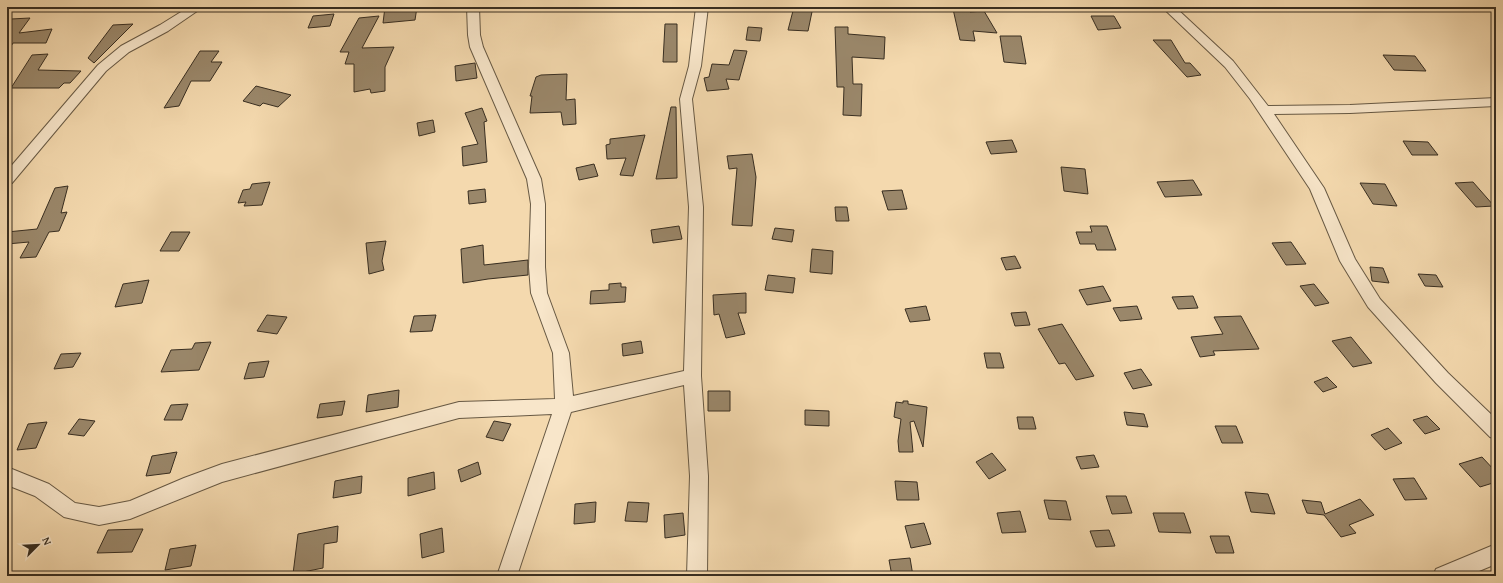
<svg xmlns="http://www.w3.org/2000/svg" width="1503" height="583" font-family="'Gentium Book Plus',serif">
<style>
.building{fill:#9a876a;stroke:#382e21}
.lines{fill:none;stroke-linecap:round;stroke-linejoin:round}
.minor-casing{stroke:#675944;stroke-width:2}
.minor{fill:#f8e6ca;fill-rule:evenodd}
</style>
<rect width="100%" height="100%" fill="#f4d9ae"/>
<filter id="stains"><feTurbulence type="fractalNoise" baseFrequency=".005" numOctaves="4"/><feColorMatrix values="0 0 0 0 .2 0 0 0 0 .09 0 0 0 0 .02 0 0 0 .5 -.17"/></filter>
<radialGradient id="worn" r=".72"><stop offset=".6" stop-color="#630" stop-opacity="0"/><stop offset="1" stop-color="#630" stop-opacity=".3"/></radialGradient>
<path class="building" d="M385 7H417L415 20 383 23Z
M794 7H813L808 31 788 30Z
M953 9H968L970 12 984 11 997 33 973 31 975 41 960 40Z
M334 14 330 26 308 28 313 16Z
M379 16 362 48 394 47 385 67V91L371 93 370 89 354 92V64H345L349 52H340L359 18Z
M1091 16H1114L1121 28 1098 30Z
M30 18 19 33 52 29 46 43H13L7 53V25L11 19Z
M133 24 94 63 88 58 113 25Z
M665 24H677V62H663Z
M748 27 762 28 760 41 746 40Z
M835 27H848V34L885 37 884 59 852 57 853 84H862L861 116 843 115 844 87H837Z
M1000 36H1021L1026 64 1004 62Z
M1153 40H1171L1185 63H1190L1201 75 1187 77Z
M734 50 747 51 739 80 726 79 729 89 707 91 704 78 709 77 712 64 729 65Z
M200 51H219L211 62H222L210 81H191L179 106 164 108Z
M48 54 38 70 81 71 70 83H64L59 88H11L32 55Z
M1383 55 1415 56 1426 71 1394 70Z
M475 63 477 78 456 81 455 66Z
M567 74 566 100 575 99 576 124 563 125 561 112 530 113 532 96H530L536 77 541 75Z
M256 86 291 95 278 107 263 103 260 106 243 101Z
M671 107H676L677 178 656 179Z
M482 108 487 121 484 122 487 162 463 166 462 147 478 144 465 113Z
M433 120 435 132 419 136 417 123Z
M645 135 633 176 620 175 626 158 607 159 606 145 610 144V139Z
M1012 140 1017 152 991 154 986 142Z
M1403 141 1428 142 1438 155H1412Z
M752 154 756 177 752 226 732 225 737 168 729 169 727 156Z
M594 164 598 176 579 180 576 168Z
M1061 167 1085 169 1088 194 1064 191Z
M1193 180 1202 195 1165 197 1157 182Z
M270 182 262 205 244 206 246 202 238 203 243 190 250 189 252 184Z
M1473 182 1494 206 1476 207 1455 183Z
M1360 183 1385 184 1397 206 1373 204Z
M68 186 61 213 67 212 59 231 49 232 36 257 20 258 29 242 7 244V232L37 229 55 188Z
M485 189 486 202 469 204 468 191Z
M902 190 907 209 888 210 882 191Z
M835 207H847L849 221H836Z
M679 226 682 239 653 243 651 230Z
M1090 226H1107L1116 250H1097L1095 244H1080L1076 232H1092Z
M775 228 794 230 792 242 772 239Z
M171 232H190L179 251H160Z
M386 241 382 261 384 270 369 274 366 243Z
M1291 242 1306 264 1286 265 1272 243Z
M483 245 484 265 528 260V275L488 279 463 283 461 249Z
M812 249 833 251 832 274 810 272Z
M1015 256 1021 268 1006 270 1001 258Z
M1370 267 1383 268 1389 283 1372 281Z
M1418 274 1436 275 1443 287 1425 286Z
M768 275 795 278 793 293 765 290Z
M149 280 142 303 115 307 123 284Z
M621 283V287H626L625 302 590 304 591 291 609 290V284Z
M1314 284 1329 303 1315 306 1300 286Z
M1103 286 1111 301 1087 305 1079 290Z
M746 293V313H738L745 334 726 338 719 314 714 315 713 295Z
M1193 296 1198 308 1178 309 1172 297Z
M926 306 930 320 910 322 905 309Z
M1137 306 1142 319 1120 321 1113 308Z
M1026 312 1030 325 1015 326 1011 313Z
M267 315 287 317 277 334 257 331Z
M436 315 432 331 410 332 414 316Z
M1241 316 1259 349 1213 351 1215 355 1200 357 1191 337 1223 334 1214 317Z
M1062 324 1094 376 1076 380 1065 363 1059 364 1038 329Z
M1351 337 1372 363 1353 367 1332 341Z
M641 341 643 353 623 356 622 344Z
M211 342 199 370 161 372 171 350 192 349 195 343Z
M81 353 73 367 54 369 61 354Z
M984 353H1000L1004 368H987Z
M269 361 264 377 244 379 249 363Z
M1141 369 1152 385 1133 389 1124 373Z
M1327 377 1337 387 1323 392 1314 382Z
M399 390 398 407 366 412 368 395Z
M708 391H730V411H708Z
M345 401 342 415 317 418 320 404Z
M903 401H908V404L927 407 923 447 914 421 910 422 913 452H899L898 441 901 419 894 417 896 402 903 403Z
M188 404 182 420H164L171 405Z
M805 410 829 411V426L805 425Z
M1124 412 1144 414 1148 427 1127 425Z
M1427 416 1440 429 1425 434 1413 420Z
M1017 417H1033L1036 429H1019Z
M79 419 95 421 84 436 68 434Z
M494 421 511 424 503 441 486 437Z
M47 422 36 448 17 450 28 424Z
M1215 426H1236L1243 443H1222Z
M1388 428 1402 443 1385 450 1371 435Z
M177 452 170 473 146 476 152 456Z
M992 453 1006 470 989 479 976 462Z
M1094 455 1099 467 1081 469 1076 457Z
M1482 457 1496 472V482L1480 487 1459 464Z
M478 462 481 474 461 482 458 470Z
M434 472 435 489 408 496V478Z
M362 476 361 493 333 498 335 481Z
M1414 478 1427 499 1405 500 1393 479Z
M895 481 917 482 919 500H897Z
M1245 492 1268 494 1275 514 1251 512Z
M1106 496H1126L1132 513 1112 514Z
M1360 499 1374 515 1349 525 1356 533 1341 537 1324 515 1307 513 1302 500 1321 502 1325 514Z
M1044 500 1066 501 1071 520 1049 519Z
M596 502 595 522 574 524 575 504Z
M628 502 649 503 647 522 625 521Z
M1020 511 1026 532 1002 533 997 513Z
M683 513 685 535 665 538 664 515Z
M1153 513H1184L1191 533 1159 532Z
M924 523 931 544 911 548 905 526Z
M338 526 337 542 324 544 323 568 293 574 298 534Z
M442 528 444 552 422 558 420 534Z
M143 529 132 552 97 553 108 530Z
M1109 530 1115 546 1096 547 1090 531Z
M1210 536H1229L1234 553H1216Z
M196 545 191 566 165 570 170 549Z
M910 558 913 576H892L889 560Z"/>
<g class="lines">
<defs>
<path id="minor" d="M189 7H203L168 31 129 52 106 71 12 183 7 185V171L98 65 121 46 160 25Z
M467 7H479L480 35 483 47 541 179 545 204V267L547 293 569 353 573 396 684 371 689 207 680 99 689 66 696 7H708L701 66 692 99 703 207 701 376 708 476 707 576H687L690 476 684 385 571 412 517 576H497L552 414 459 418 222 482 130 519 99 525 64 517 35 496 7 485V467L49 484 75 503 99 507 130 501 184 478 222 464 459 402 555 399 553 353 531 293 529 267 531 204 527 179 470 47 468 35Z
M1162 7H1175L1233 61 1268 106 1350 105 1496 98V106L1350 113 1274 114 1324 188 1355 259 1380 299 1448 373 1496 419V439L1490 437 1436 383 1368 307 1340 261 1310 189 1250 99 1225 67Z
M1496 544V564L1467 576H1433L1436 569Z"/>
</defs>
<use href="#minor" class="minor-casing"/>
<use href="#minor" class="minor"/>
</g>
<rect width="1503" height="583" fill="none" stroke="#f4d9ae" stroke-width="24"/>
<rect x="8" y="8" width="1487" height="567" fill="none" stroke="#382e21" stroke-width="2"/>
<rect x="12" y="12" width="1479" height="559" fill="none" stroke="#382e21"/>
<g transform="translate(38 545) rotate(66)" stroke="#f8e6ca" stroke-width="3" paint-order="stroke">
<path d="M0-3L7 15L0 10L-7 15Z" fill="#382e21"/>
<text y="-6" font-size="11" font-weight="bold" text-anchor="middle" fill="#382e21">N</text>
</g>
<rect width="100%" height="100%" filter="url(#stains)"/>
<rect width="100%" height="100%" fill="url(#worn)"/>
</svg>
